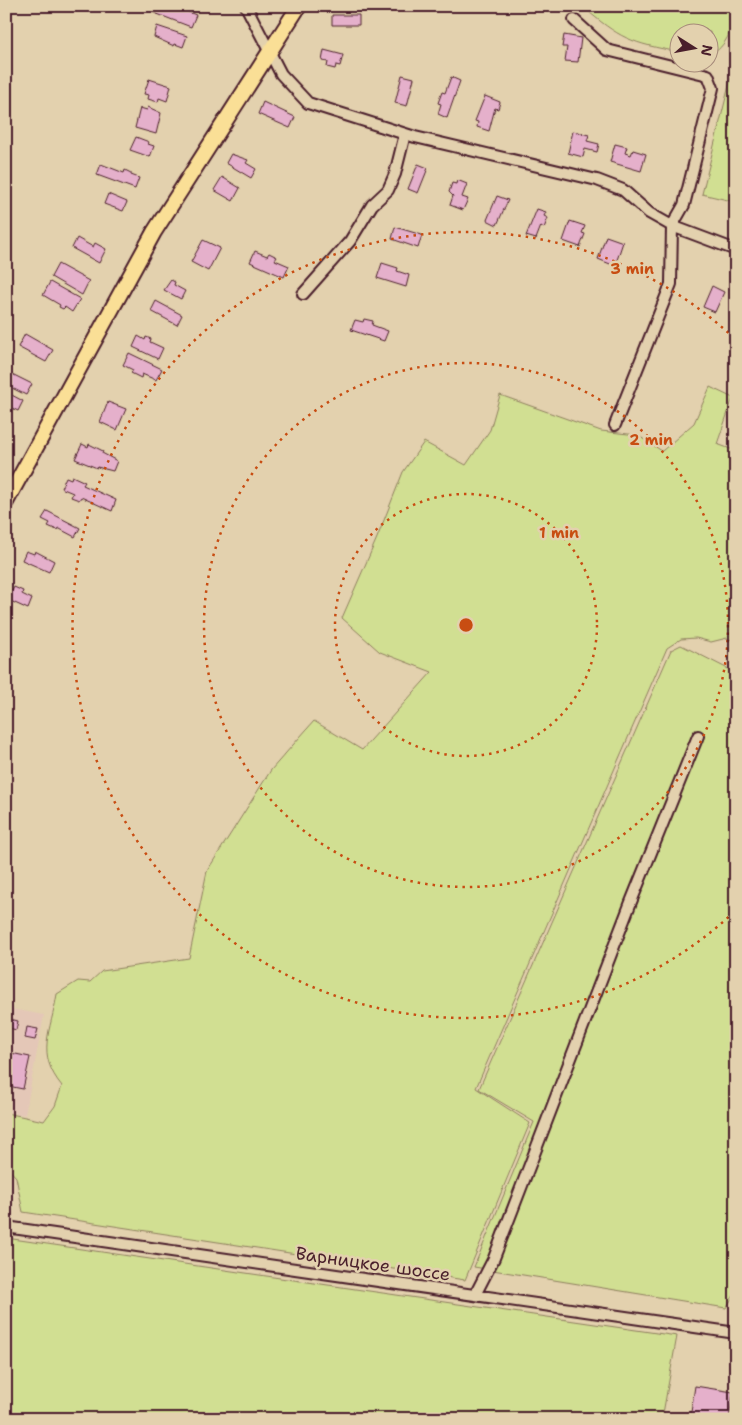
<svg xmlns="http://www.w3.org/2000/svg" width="742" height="1425" font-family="'Shantell Sans',sans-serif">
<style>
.built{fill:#e4c7b7}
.green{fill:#d1df92;stroke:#8e7f5e}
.building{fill:#e5b0cb;stroke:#4a1f2b}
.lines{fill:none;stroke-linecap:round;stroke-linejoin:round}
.minor-casing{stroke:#4a1f2b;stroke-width:14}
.major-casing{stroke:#4a1f2b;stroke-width:18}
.minor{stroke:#e3d1ae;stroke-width:10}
.major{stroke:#fadf96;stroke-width:14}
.ring{fill:none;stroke:#c84d12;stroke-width:2.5;stroke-dasharray:2.5 5}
.labels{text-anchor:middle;stroke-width:5;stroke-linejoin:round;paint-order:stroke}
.street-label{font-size:18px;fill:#4a1f2b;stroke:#e3d1ae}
.centre{fill:#c84d12;stroke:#e3d1ae;stroke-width:2.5}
.ring-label{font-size:15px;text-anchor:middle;font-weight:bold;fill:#c84d12;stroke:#e3d1ae;stroke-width:5;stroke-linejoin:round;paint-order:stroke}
</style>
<rect width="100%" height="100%" fill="#e3d1ae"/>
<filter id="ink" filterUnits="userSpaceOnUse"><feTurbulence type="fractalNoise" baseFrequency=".02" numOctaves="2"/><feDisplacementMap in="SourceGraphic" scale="10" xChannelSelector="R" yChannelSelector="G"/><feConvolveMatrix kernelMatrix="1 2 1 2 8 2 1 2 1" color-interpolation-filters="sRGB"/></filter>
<g filter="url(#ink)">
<path class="built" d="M6 1008 44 1015 25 1115 6 1112Z"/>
<path class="green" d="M582 6H736C736 21 726 50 710 54V32H680L679 52C631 43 620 39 582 6Z
M736 57V202L702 194Z
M710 387 733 398 717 444 736 451V642L727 638 711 642 696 638 681 639 667 648 476 1088 530 1123 465 1280 23 1212 16 1177 6 1166V1113L44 1121 55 1106 62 1086C35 1053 51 1032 57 994L78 981 90 982 102 971 189 958 207 871 271 770 314 721 362 750 432 672 380 652 342 618 377 538 403 472 424 442 466 465 490 430 500 395 601 431 637 435 662 451 694 423Z
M681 645 736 673V1292L726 1308 474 1267 534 1122 479 1089 671 650Z
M6 1238 677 1336 662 1419H6Z"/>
<path class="building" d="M154 6H173L196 15 191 27 152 12Z
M332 15H359V25H332Z
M157 26 187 36 183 47 175 44 174 46 154 37Z
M564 35 581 38 578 62 565 61 567 47H562Z
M324 50 343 55 340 66 336 65 335 69 327 67 328 62 322 61Z
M402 75 414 78 407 106 395 103Z
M451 77 460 81 447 118 438 114 441 104 438 103 442 92 445 93Z
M149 79 171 86 167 101 159 98 158 102 148 99 149 95 144 94Z
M485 96 500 102 498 109 495 108 489 131 477 127 478 122 475 121Z
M263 102 295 117 290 128 258 114Z
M148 107 161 113 156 134 135 128 140 108 147 110Z
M573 131 589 135 587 141 599 144 597 152 585 149 583 157 568 153Z
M136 137 149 142 148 144 154 146 150 157 130 150Z
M615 144 627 147 625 153 631 155 633 150 646 154 641 171 610 162Z
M231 154 248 160 246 163 256 169 251 178 226 163Z
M101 164 124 173 125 170 131 173V175L139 178 135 189 97 175Z
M418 164 428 168 418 193 408 189Z
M222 177 240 188 233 201 214 190Z
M457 180 467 184 462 197 468 199 463 210 450 205 453 196 449 192 452 183 456 184Z
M108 194 127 202 123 211 104 204Z
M497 196 508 200 497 225 487 220Z
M537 209 546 212 544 216 548 218 544 228 541 226 536 239 526 236Z
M570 221 585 226 582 233 585 234 580 247 563 241Z
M395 227 422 235 418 248 392 239Z
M606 236 623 242 615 266 598 259Z
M77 238 93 247 95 243 106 249 99 263 72 248Z
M203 240 220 248 208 271 191 262Z
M255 251 267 256 269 253 277 257 275 260 289 266 284 277 250 262Z
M382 263 398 268 397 271 409 275 406 287 377 278Z
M58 264 89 281 82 295 51 277Z
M171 280 175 282 174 285 185 291 181 299 164 290Z
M50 282 80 299 72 312 65 307 63 309 59 307 60 305 43 295Z
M712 286 724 292 715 312 703 307Z
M156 301 182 315 177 325 151 311Z
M364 319 373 321 372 325 388 331 384 341 351 330 355 320 363 322Z
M25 334 53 350 46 362 18 347Z
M138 336 145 340 146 337 151 339 150 342 163 348 158 359 133 347Z
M129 353 162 369 156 380 142 374 141 378 131 373 133 370 123 365Z
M6 371 32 384 26 395 6 385Z
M6 392 23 401 18 411 6 405Z
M108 402 126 409 117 430 100 422Z
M82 444 88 447 89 444 103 451 102 453 117 461 113 471 97 467V468L75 459Z
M72 476 85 482 83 485 116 500 112 511 81 497 79 500 71 497 73 493 61 488 66 477 71 479Z
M47 511 80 528 75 537 58 528 57 530 48 526 50 523 42 519Z
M26 551 34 554 35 551 54 561 49 572 22 560Z
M14 587 23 591 22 594 32 599 28 609 6 599 8 589 12 591Z
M6 1018 18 1021 16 1030 9 1028 6 1042Z
M27 1027 38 1029 35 1040 25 1038Z
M6 1052 30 1057 23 1089 8 1086 11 1075 6 1074Z
M695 1386 733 1392 729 1419H690Z"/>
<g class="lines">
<defs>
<path id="minor" d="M246 6 281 74 308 103 415 137 597 180 623 190 649 213 672 226 736 250
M574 20 607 50 708 75 713 88 684 205 672 226 671 284 615 425
M303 294 350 241 372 205 388 190 395 174 405 134
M6 1227 736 1333
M475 1295 494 1258 631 902 698 736"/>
<path id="major" d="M6 502 154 232 299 6"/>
</defs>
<use href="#minor" class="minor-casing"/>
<use href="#major" class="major-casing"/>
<use href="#minor" class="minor"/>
<use href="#major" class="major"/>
</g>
</g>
<g class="ring">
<circle cx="466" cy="625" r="131"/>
<circle cx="466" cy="625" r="262"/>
<path d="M734 912A393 393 0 1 1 734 338"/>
</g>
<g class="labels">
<g class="street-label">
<text transform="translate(373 1264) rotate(8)" y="6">Варницкое шоссе</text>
</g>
</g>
<circle cx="466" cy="625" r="8" class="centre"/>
<g class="ring-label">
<text x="632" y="274">3 min</text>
<text x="651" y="445">2 min</text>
<text x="559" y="538">1 min</text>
</g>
<rect width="742" height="1425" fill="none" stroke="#e3d1ae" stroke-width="25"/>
<rect x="12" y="12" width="717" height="1400" fill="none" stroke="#4a1f2b" stroke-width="2" filter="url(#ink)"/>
<g transform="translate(694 48) rotate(101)"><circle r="24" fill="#e3d1ae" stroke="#a68a7a"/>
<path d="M0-4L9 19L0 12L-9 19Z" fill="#4a1f2b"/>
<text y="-8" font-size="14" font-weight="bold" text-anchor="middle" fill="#4a1f2b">N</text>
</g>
</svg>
